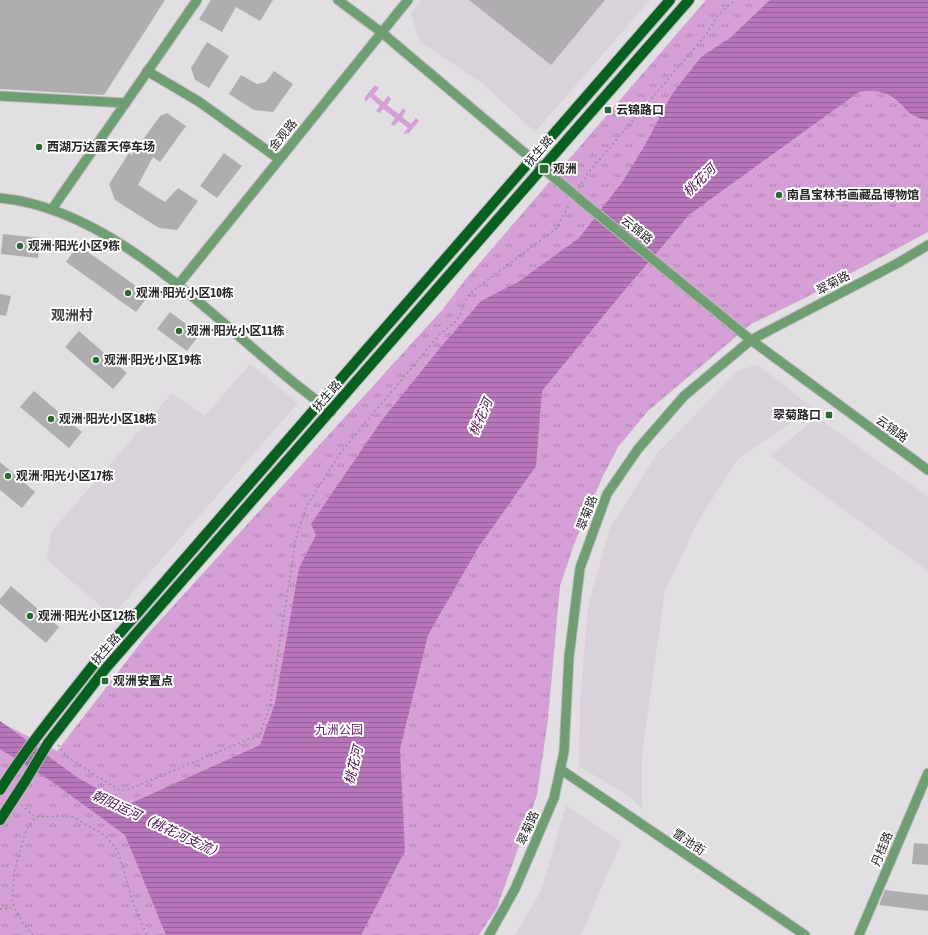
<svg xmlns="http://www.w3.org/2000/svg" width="928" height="935" font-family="'Asap Condensed','Noto Sans SC',sans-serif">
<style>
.built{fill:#dad2da}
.grass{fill:#d5a0d6}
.park{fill:url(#park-tufts)}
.water{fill:url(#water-rules)}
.building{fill:#b0adb0}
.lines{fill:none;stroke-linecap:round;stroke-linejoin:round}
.minor-casing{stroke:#bcbabd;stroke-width:11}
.major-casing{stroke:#bcbabd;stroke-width:12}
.path{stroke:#959496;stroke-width:1.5;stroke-dasharray:2 3;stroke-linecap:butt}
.minor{stroke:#6e9e72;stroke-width:9}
.major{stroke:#076020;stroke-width:10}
.major-bridge-casing{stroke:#bcbabd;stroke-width:12;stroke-linecap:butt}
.major-bridge{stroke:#076020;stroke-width:10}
.poi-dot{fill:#2a6b35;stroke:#fff;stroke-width:1.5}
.labels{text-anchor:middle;stroke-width:4;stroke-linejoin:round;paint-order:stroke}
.poi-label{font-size:12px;font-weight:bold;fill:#272627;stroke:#fff;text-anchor:start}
.street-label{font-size:12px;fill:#272627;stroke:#fff}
.park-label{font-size:12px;fill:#6e1e73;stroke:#fff}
.water-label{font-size:13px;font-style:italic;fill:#4b0f4f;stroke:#fff}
.quarter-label{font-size:14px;font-weight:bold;fill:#434143;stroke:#fff}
</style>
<defs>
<pattern id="park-tufts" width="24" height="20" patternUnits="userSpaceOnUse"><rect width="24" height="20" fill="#d5a0d6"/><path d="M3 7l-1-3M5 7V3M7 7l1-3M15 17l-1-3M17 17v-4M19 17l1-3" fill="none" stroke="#ad82ae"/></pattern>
<pattern id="water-rules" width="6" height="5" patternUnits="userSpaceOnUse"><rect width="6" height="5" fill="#b776ba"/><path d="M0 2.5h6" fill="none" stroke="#956197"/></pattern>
</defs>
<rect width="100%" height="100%" fill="#e1dfe2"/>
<path class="built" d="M422 0H650L535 132 483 84 420 42 411 13Z
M250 364 298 403 112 616 47 560 51 532 172 393 205 416Z
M758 365 813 408 738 459 698 521 665 591 642 754V809L630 797 579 766 580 703 588 606 610 528 658 452 739 370Z
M817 417 928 497V571L770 456Z
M566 805 621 842 581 935H515L541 891Z"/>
<path class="grass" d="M375 85 379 88 374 94 383 102 388 96 391 99 387 105 399 114 403 108 406 111 402 117 411 124 416 118 419 121 409 133 403 134 408 128 399 121 394 126 391 124 395 118 383 109 380 113 376 111 380 106 370 97 365 102V97Z"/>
<path class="park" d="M706 0H928V232L803 299 751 324 648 411 618 447 602 478 575 542 560 586 548 719 537 795 497 908 479 935H0V722L57 751 146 636 442 310 465 280Z"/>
<path class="water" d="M770 0H928V120C908 117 908 109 895 99 885 91 871 90 859 92L690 214 623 292 542 391 536 466 478 548 428 635 400 749 405 851 361 935H166L125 835 51 781 0 749V721L78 778 127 805 260 745 275 703 299 568 316 535 311 524 382 420 440 348 481 301 518 282 579 238 623 181 645 145 672 94 701 57 731 37Z"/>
<path class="building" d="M0 0H165L104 95 0 89Z
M211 0H273L260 21 236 7 222 32 199 19Z
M469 0H605L551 65Z
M207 42 229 56 209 88 195 80 191 68Z
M274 71 293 84 273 112 254 110 229 94 241 75 257 84 266 82Z
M167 113 186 126 160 162 153 157 138 185 165 202 178 188 198 201 177 230 159 228 115 200 109 184 129 153 132 155 160 116Z
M224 153 242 166 217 198 200 186Z
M3 234 40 238 38 258 1 254Z
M78 245 149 295 136 312 66 262Z
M0 294 11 296 6 316 0 315Z
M170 312 200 334 187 351 157 329Z
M79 331 127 373 113 389 65 347Z
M34 391 82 432 69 448 20 407Z
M0 462 35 492 22 508 0 490Z
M11 586 59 627 46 643 0 604V599Z
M914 843 928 844V865L912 864Z
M885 890 928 895V911L879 905Z"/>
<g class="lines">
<defs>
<path id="minor" d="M338 0 381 32 589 207 751 340 928 470
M147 71 198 101 279 159
M0 96 126 103
M0 198C107 208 202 307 281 372 297 386 314 398 331 412
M52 209 197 0
M178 285 408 0
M560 769 805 935
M489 935 515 889 554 798 564 752 569 657 580 568 607 494 638 449 684 396 751 340 898 263 928 245
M859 935 928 773"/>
<path id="major" d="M48 743 106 668 689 0
M0 790C30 742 67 699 101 655L670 0
M0 820 26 780"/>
</defs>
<use href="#minor" class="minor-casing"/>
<use href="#major" class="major-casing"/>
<path class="path" d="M579 188 588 173 705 36 719 14 735 0
M58 745 67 757 119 790H127L249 739 259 737 270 706 296 538 307 505 341 452 440 334 455 322 460 315 467 297 474 290 557 228 570 203
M21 805 35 817 58 816 73 817 106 836 118 851 134 906 147 935
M0 909 14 908
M33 935 23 924 12 902 14 873 25 833 35 817"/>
<use href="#minor" class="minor"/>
<use href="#major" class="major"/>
<defs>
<path id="major-bridge" d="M26 780 48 743"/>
</defs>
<use href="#major-bridge" class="major-bridge-casing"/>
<use href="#major-bridge" class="major-bridge"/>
</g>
<g class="poi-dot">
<rect x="604" y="106" width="8" height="8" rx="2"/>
<circle cx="39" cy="147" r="4"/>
<rect x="539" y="164" width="10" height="10" rx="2"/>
<circle cx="779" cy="195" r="4"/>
<circle cx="20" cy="246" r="4"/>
<circle cx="128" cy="293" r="4"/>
<circle cx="179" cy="331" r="4"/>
<circle cx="96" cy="360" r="4"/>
<rect x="825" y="411" width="8" height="8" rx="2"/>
<circle cx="51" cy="419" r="4"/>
<circle cx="8" cy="476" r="4"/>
<circle cx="30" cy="616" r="4"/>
<rect x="101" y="677" width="8" height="8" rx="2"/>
</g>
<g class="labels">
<g class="poi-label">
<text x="616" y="114">云锦路口</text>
<text x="47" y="151">西湖万达露天停车场</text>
<text x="553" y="173">观洲</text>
<text x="787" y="199">南昌宝林书画藏品博物馆</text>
<text x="28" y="250">观洲·阳光小区9栋</text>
<text x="136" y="297">观洲·阳光小区10栋</text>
<text x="187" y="335">观洲·阳光小区11栋</text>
<text x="104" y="364">观洲·阳光小区19栋</text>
<text x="821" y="419" text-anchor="end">翠菊路口</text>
<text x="59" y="423">观洲·阳光小区18栋</text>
<text x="16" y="480">观洲·阳光小区17栋</text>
<text x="38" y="620">观洲·阳光小区12栋</text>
<text x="113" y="685">观洲安置点</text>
</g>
<g class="street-label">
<text transform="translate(283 135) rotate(-51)" y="4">金观路</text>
<text transform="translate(539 151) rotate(-49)" y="4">抚生路</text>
<text transform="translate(637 230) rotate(39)" y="4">云锦路</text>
<text transform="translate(833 283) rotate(-28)" y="4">翠菊路</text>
<text transform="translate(327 396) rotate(-49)" y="4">抚生路</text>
<text transform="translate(892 429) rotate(36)" y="4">云锦路</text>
<text transform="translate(587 513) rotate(-69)" y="4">翠菊路</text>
<text transform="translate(106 649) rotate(-49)" y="4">抚生路</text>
<text transform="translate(528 828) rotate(-66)" y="4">翠菊路</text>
<text transform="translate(689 842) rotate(34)" y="4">雷池街</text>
<text transform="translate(882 849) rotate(-67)" y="4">丹桂路</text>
</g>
<g class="park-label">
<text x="339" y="734">九洲公园</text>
</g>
<g class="water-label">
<text transform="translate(699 180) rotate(-45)" y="5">桃花河</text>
<text transform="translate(480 417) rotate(-66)" y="5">桃花河</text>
<text transform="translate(353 765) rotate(-76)" y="5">桃花河</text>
<text transform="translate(158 824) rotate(25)" y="5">朝阳运河（桃花河支流）</text>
</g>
<g class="quarter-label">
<text x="72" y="320">观洲村</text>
</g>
</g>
</svg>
